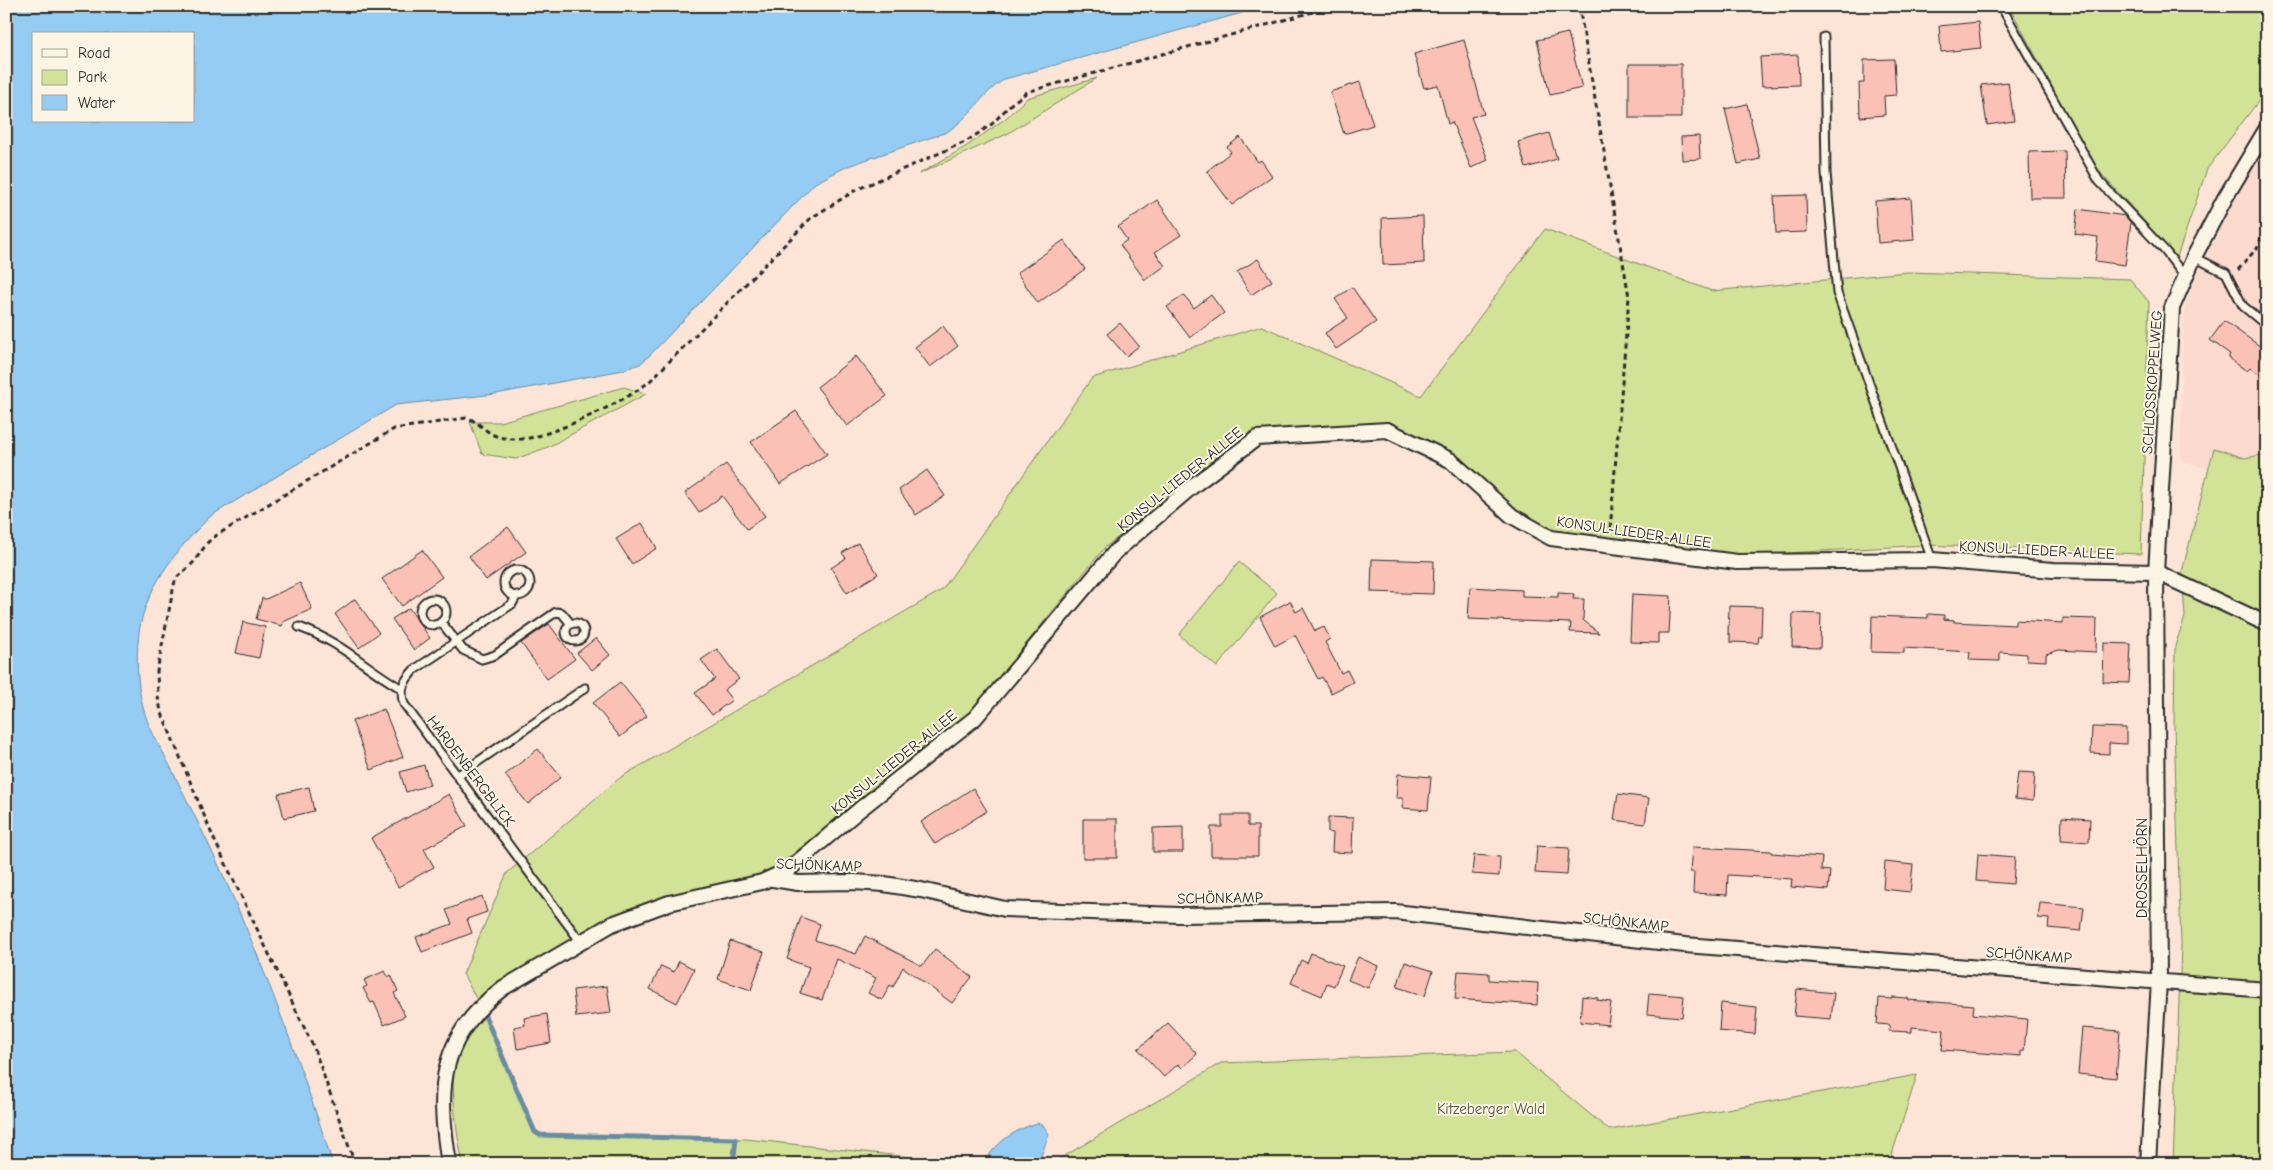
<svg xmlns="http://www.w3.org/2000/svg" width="2273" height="1170" font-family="'Comic Neue',sans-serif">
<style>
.built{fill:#fcdacd}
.green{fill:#d2e296;stroke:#7e8660}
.water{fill:#94ccf3;stroke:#6a8ca3;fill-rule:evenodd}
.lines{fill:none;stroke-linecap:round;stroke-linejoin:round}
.stream{stroke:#6a8ca3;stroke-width:5}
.building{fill:#fcc1b6;stroke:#2b2b2b}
.lane-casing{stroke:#2b2b2b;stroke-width:11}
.street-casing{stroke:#2b2b2b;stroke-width:18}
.path{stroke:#2b2b2b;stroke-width:3;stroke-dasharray:5 4;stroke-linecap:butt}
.lane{stroke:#fcf5e5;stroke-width:7}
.street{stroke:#fcf5e5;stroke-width:14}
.labels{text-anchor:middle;stroke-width:4;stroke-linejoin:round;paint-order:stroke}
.street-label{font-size:15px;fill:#2b2b2b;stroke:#fcf5e5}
.park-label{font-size:15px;fill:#555946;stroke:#fcf5e5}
</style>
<rect width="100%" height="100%" fill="#fce5d7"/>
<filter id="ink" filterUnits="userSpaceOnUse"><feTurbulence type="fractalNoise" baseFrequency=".02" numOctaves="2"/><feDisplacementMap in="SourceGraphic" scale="10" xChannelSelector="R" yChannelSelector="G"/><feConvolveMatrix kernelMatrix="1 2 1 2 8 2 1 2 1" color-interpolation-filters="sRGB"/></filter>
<g filter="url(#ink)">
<path class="built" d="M2267 133V454L2245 458 2215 448 2207 469 2181 460 2182 359 2185 306 2226 203Z"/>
<path class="green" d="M2009 6H2267V90L2207 169 2177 257 2095 167Z
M1097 78 1007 134 919 174 970 144 1006 118 1027 98Z
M1545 229 1712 291 1907 272 2130 279 2149 302 2141 554 1926 545 1735 556 1553 532 1514 509 1387 427 1257 435 1105 547 970 713 769 873 649 905 582 935 477 1000 463 974 507 873 621 777 942 590 1092 378 1262 326 1421 396Z
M624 387 646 394 548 447 516 459 482 454 470 422H500Z
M2214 448 2245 458 2267 454V1164H2173L2181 945 2174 726 2175 646 2185 617 2182 572Z
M1239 562 1277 593 1217 667 1179 635Z
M485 1016 535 1132 540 1135 746 1139 973 1164H463C457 1137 448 1078 457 1052 462 1039 473 1024 485 1016Z
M1515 1052 1609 1130 1917 1075 1889 1164H1051L1221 1063Z"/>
<path class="water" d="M6 6H1267L1005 79C982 93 970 118 947 132L848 166 815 183 649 356 640 364 623 370 496 394 396 405 212 515C177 548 141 592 138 642 136 666 138 692 145 714 151 733 164 753 173 772 194 815 216 857 235 902 272 987 304 1075 333 1164H6ZM34 34H194V121H34Z
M1037 1123 1043 1125 1049 1134 1040 1159 1034 1164 984 1163C996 1142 1014 1130 1037 1123Z"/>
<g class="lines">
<path class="stream" d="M485 1016 535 1132 540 1135 736 1139 733 1164"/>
</g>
<path class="building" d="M1978 22 1981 48 1941 52 1939 26Z
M1568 33 1582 88 1550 95 1537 40Z
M1464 40 1484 114 1471 117 1488 160 1471 168 1452 122 1448 124 1438 85 1424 88 1414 54Z
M1798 55 1799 85 1762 86 1760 57Z
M1894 59 1896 95 1884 96 1885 115 1860 117 1859 83H1864V60Z
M1629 64H1681V118H1629Z
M1360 82 1373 125 1344 134 1330 92Z
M2008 82 2014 121 1987 125 1981 85Z
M1747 104 1760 159 1738 164 1725 109Z
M1549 133 1557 159 1526 168 1518 142Z
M1699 136 1700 159 1682 160 1681 137Z
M1240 137 1258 162 1261 160 1272 176 1232 205 1207 171 1231 152 1227 147Z
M2065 151 2066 198H2030L2029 152Z
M1806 195 1807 232 1776 233 1774 196Z
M1911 198 1914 240 1878 243 1875 201Z
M1157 200 1181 235 1155 252 1165 266 1145 280 1120 245 1127 240 1118 227Z
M2078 209 2125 216 2131 223 2125 265 2095 261 2098 237 2075 234Z
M1423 216 1424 263 1383 265 1382 218Z
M1064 240 1085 269 1038 303 1017 273Z
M1258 259 1272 281 1251 295 1237 272Z
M1352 287 1376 322 1336 349 1325 333 1348 318 1335 299Z
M1184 295 1194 308 1211 295 1224 313 1190 338 1167 307Z
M2224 321 2267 351V379L2250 368 2247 371 2228 358 2230 354 2210 340Z
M1120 323 1139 346 1126 356 1107 334Z
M943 326 958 346 930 367 915 347Z
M856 356 887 396 847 426 817 387Z
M796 411 827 454 780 484 751 442Z
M726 464 765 516 747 529 722 496 699 513 685 493Z
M927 470 945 496 916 515 899 490Z
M642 523 657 548 632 564 616 539Z
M508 527 526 552 486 580 469 556Z
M858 543 878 574 847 593 831 568 846 558 842 553Z
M422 550 442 577 402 606 382 579Z
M1372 559 1434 561 1433 594 1371 592Z
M300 583 312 609 283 622 282 626 256 619 262 598 266 599Z
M1470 587 1522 590V596L1558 597V593L1574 594 1573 599H1584L1583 620 1599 633 1570 632 1571 623 1468 619Z
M1632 594 1671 596 1669 633H1658V643L1630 642Z
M355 599 379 633 359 648 335 614Z
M1290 601 1296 612 1303 608 1315 631 1324 627 1330 639 1325 642 1341 673 1347 670 1353 682 1331 693 1322 677 1318 679 1295 635 1275 646 1260 617Z
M1729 606 1762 607 1761 636H1759L1758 643 1730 642V634H1728Z
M409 608 430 638 414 650 392 619Z
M1793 613 1821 614 1820 648 1792 647Z
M1928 614 1944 615V619L1954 620V622L2015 625V620L2063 623V618L2097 619 2096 652 2059 650 2046 654V661L2027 660V654L2000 652V661L1969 660 1970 652 1904 648V653L1871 652 1872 616 1928 618Z
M243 622 265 627 259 658 236 653Z
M549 624 575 659 547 679 521 643Z
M596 638 610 655 592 670 577 653Z
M2104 643 2131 644 2129 683 2103 682Z
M717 649 739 679 724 690 732 700 712 715 695 693 715 679 701 660Z
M620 682 647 716 620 737 593 703Z
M384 709 403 757 371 770 352 721Z
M2092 727 2126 728V744L2109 743V754L2091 753Z
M538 749 561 777 528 804 505 775Z
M424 765 430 785 406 792 400 772Z
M2018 772 2035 773 2033 801 2015 799Z
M1398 774 1431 777 1428 810 1402 808 1403 798H1396Z
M309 787 314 811 284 818 278 794Z
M973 788 987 811 935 844 921 822Z
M449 794 467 826 424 849 434 867 398 887 371 838Z
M1618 794 1649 798 1645 824 1614 820Z
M1222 815H1248V826H1258V856H1211V827H1222Z
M1328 817 1353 818 1352 853 1332 852 1333 833 1328 832Z
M2062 817 2090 819 2089 842 2061 840Z
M1083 819H1117V858H1083Z
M1183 827V852H1153V828Z
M1537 846 1569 848 1567 875 1535 873Z
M1692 847 1771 851V853L1822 857 1821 870 1830 871 1828 890 1791 887 1792 879 1728 875 1727 895 1693 893 1694 872H1690Z
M1978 854 2015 857 2013 884 1976 881Z
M1474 855 1500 857 1499 876 1472 874Z
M1885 862 1913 865 1910 892 1883 889Z
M482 896 487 912 467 919 472 933 422 952 416 937 452 924 446 910Z
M2040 903 2084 907 2081 931 2048 928 2049 919 2038 918Z
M801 917 820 924 815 940 856 954 865 936 922 966 935 949 972 977 952 1003 903 967 893 987 890 985 882 1000 868 993 876 978 837 959 822 1000 800 993 809 967 787 959Z
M730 941 764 952 751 990 718 979Z
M1311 953 1343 966 1334 986 1327 983 1322 996 1291 983 1301 960 1307 963Z
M1358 957 1378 966 1368 988 1348 980Z
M679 961 694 969 677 1003 650 989 661 966 674 972Z
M1405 962 1433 971 1425 996 1397 987Z
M385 971 388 977 391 975 398 991 394 993 405 1016 384 1025 374 1002 371 1003 363 988 367 986 364 980Z
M1458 971 1489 973V980L1538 983 1537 1005 1455 999Z
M607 986 611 1013 576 1017 573 990Z
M1797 989 1834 993 1831 1019 1794 1016Z
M1649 993 1684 996 1682 1017 1647 1014Z
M1582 996 1598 998 1597 1000 1611 1002 1608 1025 1580 1022Z
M1892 997 1908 998V1000L1974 1005 1973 1014 2027 1019 2024 1051H2021V1056L1942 1050 1944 1030 1912 1027V1032L1889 1031 1890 1025 1877 1024 1879 998 1892 999Z
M1721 1003 1757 1007 1755 1034 1719 1031Z
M547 1014 551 1043 517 1049 514 1027 525 1025 524 1018Z
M1168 1023 1197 1054 1182 1068 1178 1064 1164 1077 1138 1049Z
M2082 1028 2120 1031 2116 1078 2078 1074Z"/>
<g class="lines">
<defs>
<path id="lane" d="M2001 6 2099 181 2165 251 2186 278
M1824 37 1826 173 1837 293 1932 560
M2194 257 2226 273 2243 306 2267 326
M504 583a13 13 0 1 1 26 0a13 13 0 1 1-26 0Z
M517 595 512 604 414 670C404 681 399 689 404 704L580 941
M420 612a13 13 0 1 1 26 0a13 13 0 1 1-26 0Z
M441 622 463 650 482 659 495 655 556 612 562 613 571 624
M566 632a9 9 0 1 1 18 0a9 9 0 1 1-18 0Z
M299 627C341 642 364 667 402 689
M457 776 585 688"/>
<path id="street" d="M773 879 798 883 854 882 884 884 921 890 1005 909 1179 915 1395 912 1685 945 2267 990
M449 1164C437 1089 438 1037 503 988L612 924 669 903 762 882 788 870 859 810 975 718 1115 552 1194 485 1257 438 1387 430 1450 460 1512 516 1551 538 1737 562 1932 560 2053 570 2156 572 2267 624
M2148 1164 2159 981 2156 572 2172 308 2194 257 2225 198 2267 128"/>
</defs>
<use href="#lane" class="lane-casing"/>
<use href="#street" class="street-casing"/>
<path class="path" d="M1579 6 1629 297 1610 531
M2238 270 2257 248 2267 224
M355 1164 314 1048 213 837 161 711 158 697 157 671 174 585 176 578 193 563 208 542 217 535 394 429 466 418C478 420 485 433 499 437 508 439 519 440 529 438 558 433 628 400 650 381L811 218 856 190 967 141 992 124 1011 104 1027 92 1334 6"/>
<use href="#lane" class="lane"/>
<use href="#street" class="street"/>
</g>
</g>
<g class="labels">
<g class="street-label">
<text transform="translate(2152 382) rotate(-86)" y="5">SCHLOSSKOPPELWEG</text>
<text transform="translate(1180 479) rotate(-39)" y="5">KONSUL-LIEDER-ALLEE</text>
<text transform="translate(1634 532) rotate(8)" y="5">KONSUL-LIEDER-ALLEE</text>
<text transform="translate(2037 550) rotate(3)" y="5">KONSUL-LIEDER-ALLEE</text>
<text transform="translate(894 762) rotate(-39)" y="5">KONSUL-LIEDER-ALLEE</text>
<text transform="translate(471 771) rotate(53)" y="5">HARDENBERGBLICK</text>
<text transform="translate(819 865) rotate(2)" y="5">SCHÖNKAMP</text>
<text transform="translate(2142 868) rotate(-90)" y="5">DROSSELHÖRN</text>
<text transform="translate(1220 898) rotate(-1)" y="5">SCHÖNKAMP</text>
<text transform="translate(1626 922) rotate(6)" y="5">SCHÖNKAMP</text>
<text transform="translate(2029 955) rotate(4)" y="5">SCHÖNKAMP</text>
</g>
<g class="park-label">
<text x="1491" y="1114">Kitzeberger Wald</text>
</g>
</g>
<rect width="2273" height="1170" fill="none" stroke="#fcf5e5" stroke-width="25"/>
<rect x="12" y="12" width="2248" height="1145" fill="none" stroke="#2b2b2b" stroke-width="2" filter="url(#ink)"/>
<rect x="32" y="32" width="162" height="90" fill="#fcf5e5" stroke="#a8a49b"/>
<rect x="42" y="49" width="25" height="8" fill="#fcf5e5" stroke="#a8a49b"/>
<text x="78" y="58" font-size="15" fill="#2b2b2b">Road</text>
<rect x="42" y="70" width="25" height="15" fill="#d2e296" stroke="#a8a49b"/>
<text x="78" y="82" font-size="15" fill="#2b2b2b">Park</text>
<rect x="42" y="95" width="25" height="15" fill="#94ccf3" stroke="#a8a49b"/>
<text x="78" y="108" font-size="15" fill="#2b2b2b">Water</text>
</svg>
